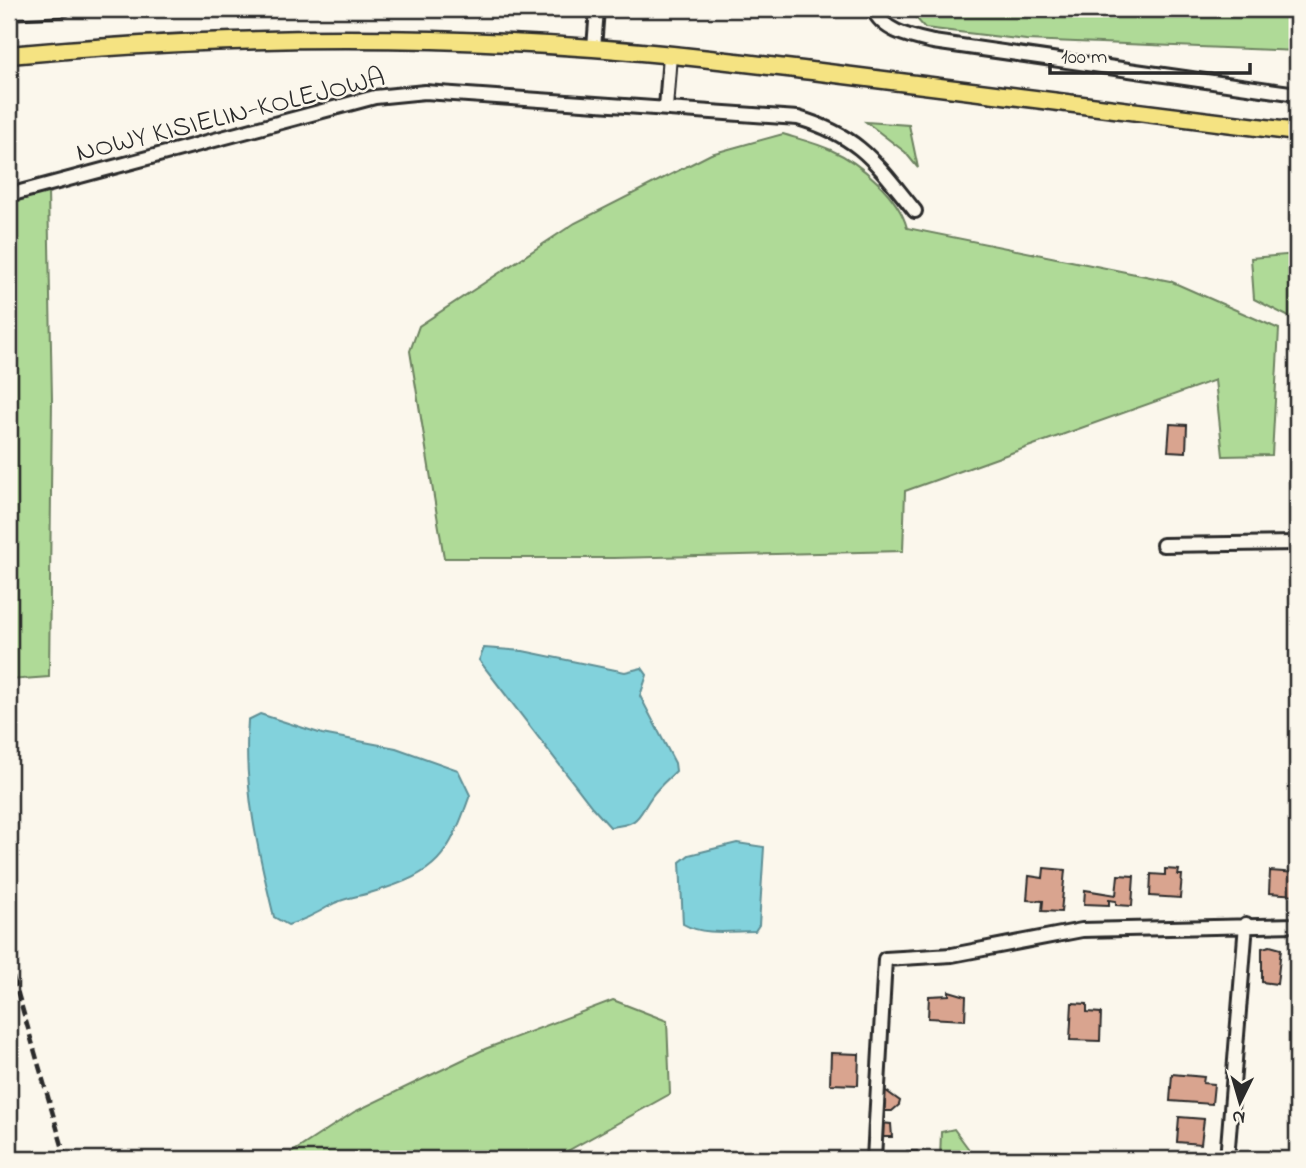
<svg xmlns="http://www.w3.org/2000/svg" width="1306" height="1168" font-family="'Indie Flower',sans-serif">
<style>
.green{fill:#afda97;stroke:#6d8261;stroke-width:2}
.water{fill:#82d2dc;stroke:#5f8f95;stroke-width:2}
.building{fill:#d9a48f;stroke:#2b2b2b;stroke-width:2}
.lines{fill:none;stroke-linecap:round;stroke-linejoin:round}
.minor-casing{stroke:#2b2b2b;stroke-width:18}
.major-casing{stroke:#2b2b2b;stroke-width:21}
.minor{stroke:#fbf7ec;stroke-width:12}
.major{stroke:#f5e382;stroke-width:16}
.rail{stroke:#2b2b2b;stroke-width:4.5;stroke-dasharray:10 5;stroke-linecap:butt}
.labels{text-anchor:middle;stroke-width:5;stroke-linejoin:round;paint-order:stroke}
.street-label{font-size:28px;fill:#2b2b2b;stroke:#fbf7ec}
</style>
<rect width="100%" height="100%" fill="#fbf7ec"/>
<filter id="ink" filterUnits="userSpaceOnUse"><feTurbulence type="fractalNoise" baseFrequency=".0143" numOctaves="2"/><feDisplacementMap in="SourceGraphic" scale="14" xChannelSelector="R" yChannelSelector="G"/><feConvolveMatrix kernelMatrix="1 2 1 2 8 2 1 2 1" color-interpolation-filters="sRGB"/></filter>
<g filter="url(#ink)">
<path class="green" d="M908 9H1297V51L1026 40 925 28Z
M866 122 909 125 918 168 905 152Z
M783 134C799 139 816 143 831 150 861 163 899 197 907 228L1170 281 1279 329 1272 455 1223 456 1215 380 905 491 903 551 614 558H444L410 351 419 326 575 223 711 154Z
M48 191 52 400 49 677 9 680V200Z
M1297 254V321L1254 299 1251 258Z
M613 1000 667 1021 670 1094 553 1159H282L354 1112 485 1049Z
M954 1129 976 1159H940L941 1132Z"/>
<path class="water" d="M484 648 523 651 625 672 642 668 647 675 640 696 675 763 676 771C668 779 659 786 652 796 637 817 641 824 610 827L592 807 479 660Z
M260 714 322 734 396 748 458 770 470 795C448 857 438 873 373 892 361 896 342 898 331 905 316 914 305 920 288 925L274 917C258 851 243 789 248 720Z
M737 843 764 847 759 925 755 931C732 931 704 936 683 924L680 862 689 855Z"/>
<path class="building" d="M1170 424 1187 425 1186 452 1168 451Z
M1044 868 1065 870 1061 912 1042 911 1043 901 1027 900 1029 876 1043 878Z
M1165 869 1179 870 1178 875H1182L1180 898 1150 896 1151 874 1165 875Z
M1270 871 1297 873V895L1269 893Z
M1118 875 1134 876 1132 906 1116 905V901L1109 900V905L1084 904 1085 890 1116 895Z
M1270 946 1281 949 1277 984 1262 982V948Z
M949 991 966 996 965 1020 928 1018 929 996 949 995Z
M1072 1003 1087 1004V1012L1101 1013 1100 1041 1070 1040Z
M831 1053 859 1054 858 1085 830 1084Z
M1172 1074 1204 1077 1203 1083 1214 1084 1212 1104 1170 1101Z
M882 1088 900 1101 899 1105 892 1111H881Z
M1179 1117 1204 1119 1201 1144 1177 1142Z
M881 1123 891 1124 892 1137H880Z
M907 1151H917V1159H892V1153L907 1154Z"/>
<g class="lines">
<defs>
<path id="minor" d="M873 9C883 32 912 37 933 42L1297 94
M9 12 64 9
M594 48 597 9
M666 108 670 55
M9 195 375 97 425 92 798 118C860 136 876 163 915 211
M1163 545 1297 543
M874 1159 885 959 952 955 1082 930 1297 925
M1227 1159 1246 924"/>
<path id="major" d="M9 55C202 37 400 34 593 48 669 53 744 63 820 72 979 91 1138 111 1297 132"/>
</defs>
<use href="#minor" class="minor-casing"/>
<use href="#major" class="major-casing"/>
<use href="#minor" class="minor"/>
<use href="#major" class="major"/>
<path class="rail" d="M9 963 66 1159"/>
</g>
</g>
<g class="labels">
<g class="street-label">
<text transform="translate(230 113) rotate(-14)" y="10">NOWY KISIELIN-KOLEJOWA</text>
</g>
</g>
<rect width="1306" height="1168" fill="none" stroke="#fbf7ec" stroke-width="35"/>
<rect x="18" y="18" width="1271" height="1133" fill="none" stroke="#2b2b2b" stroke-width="2.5" filter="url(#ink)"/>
<g transform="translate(1240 1102) rotate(185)" stroke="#fbf7ec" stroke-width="5" paint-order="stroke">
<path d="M0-5L12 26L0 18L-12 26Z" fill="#2b2b2b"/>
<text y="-10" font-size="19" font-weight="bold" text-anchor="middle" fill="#2b2b2b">N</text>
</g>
<path d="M1050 63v10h200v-10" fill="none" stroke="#2b2b2b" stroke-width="3.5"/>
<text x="1061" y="63" font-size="21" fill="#2b2b2b" stroke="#fbf7ec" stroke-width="5" paint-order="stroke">100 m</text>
</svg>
